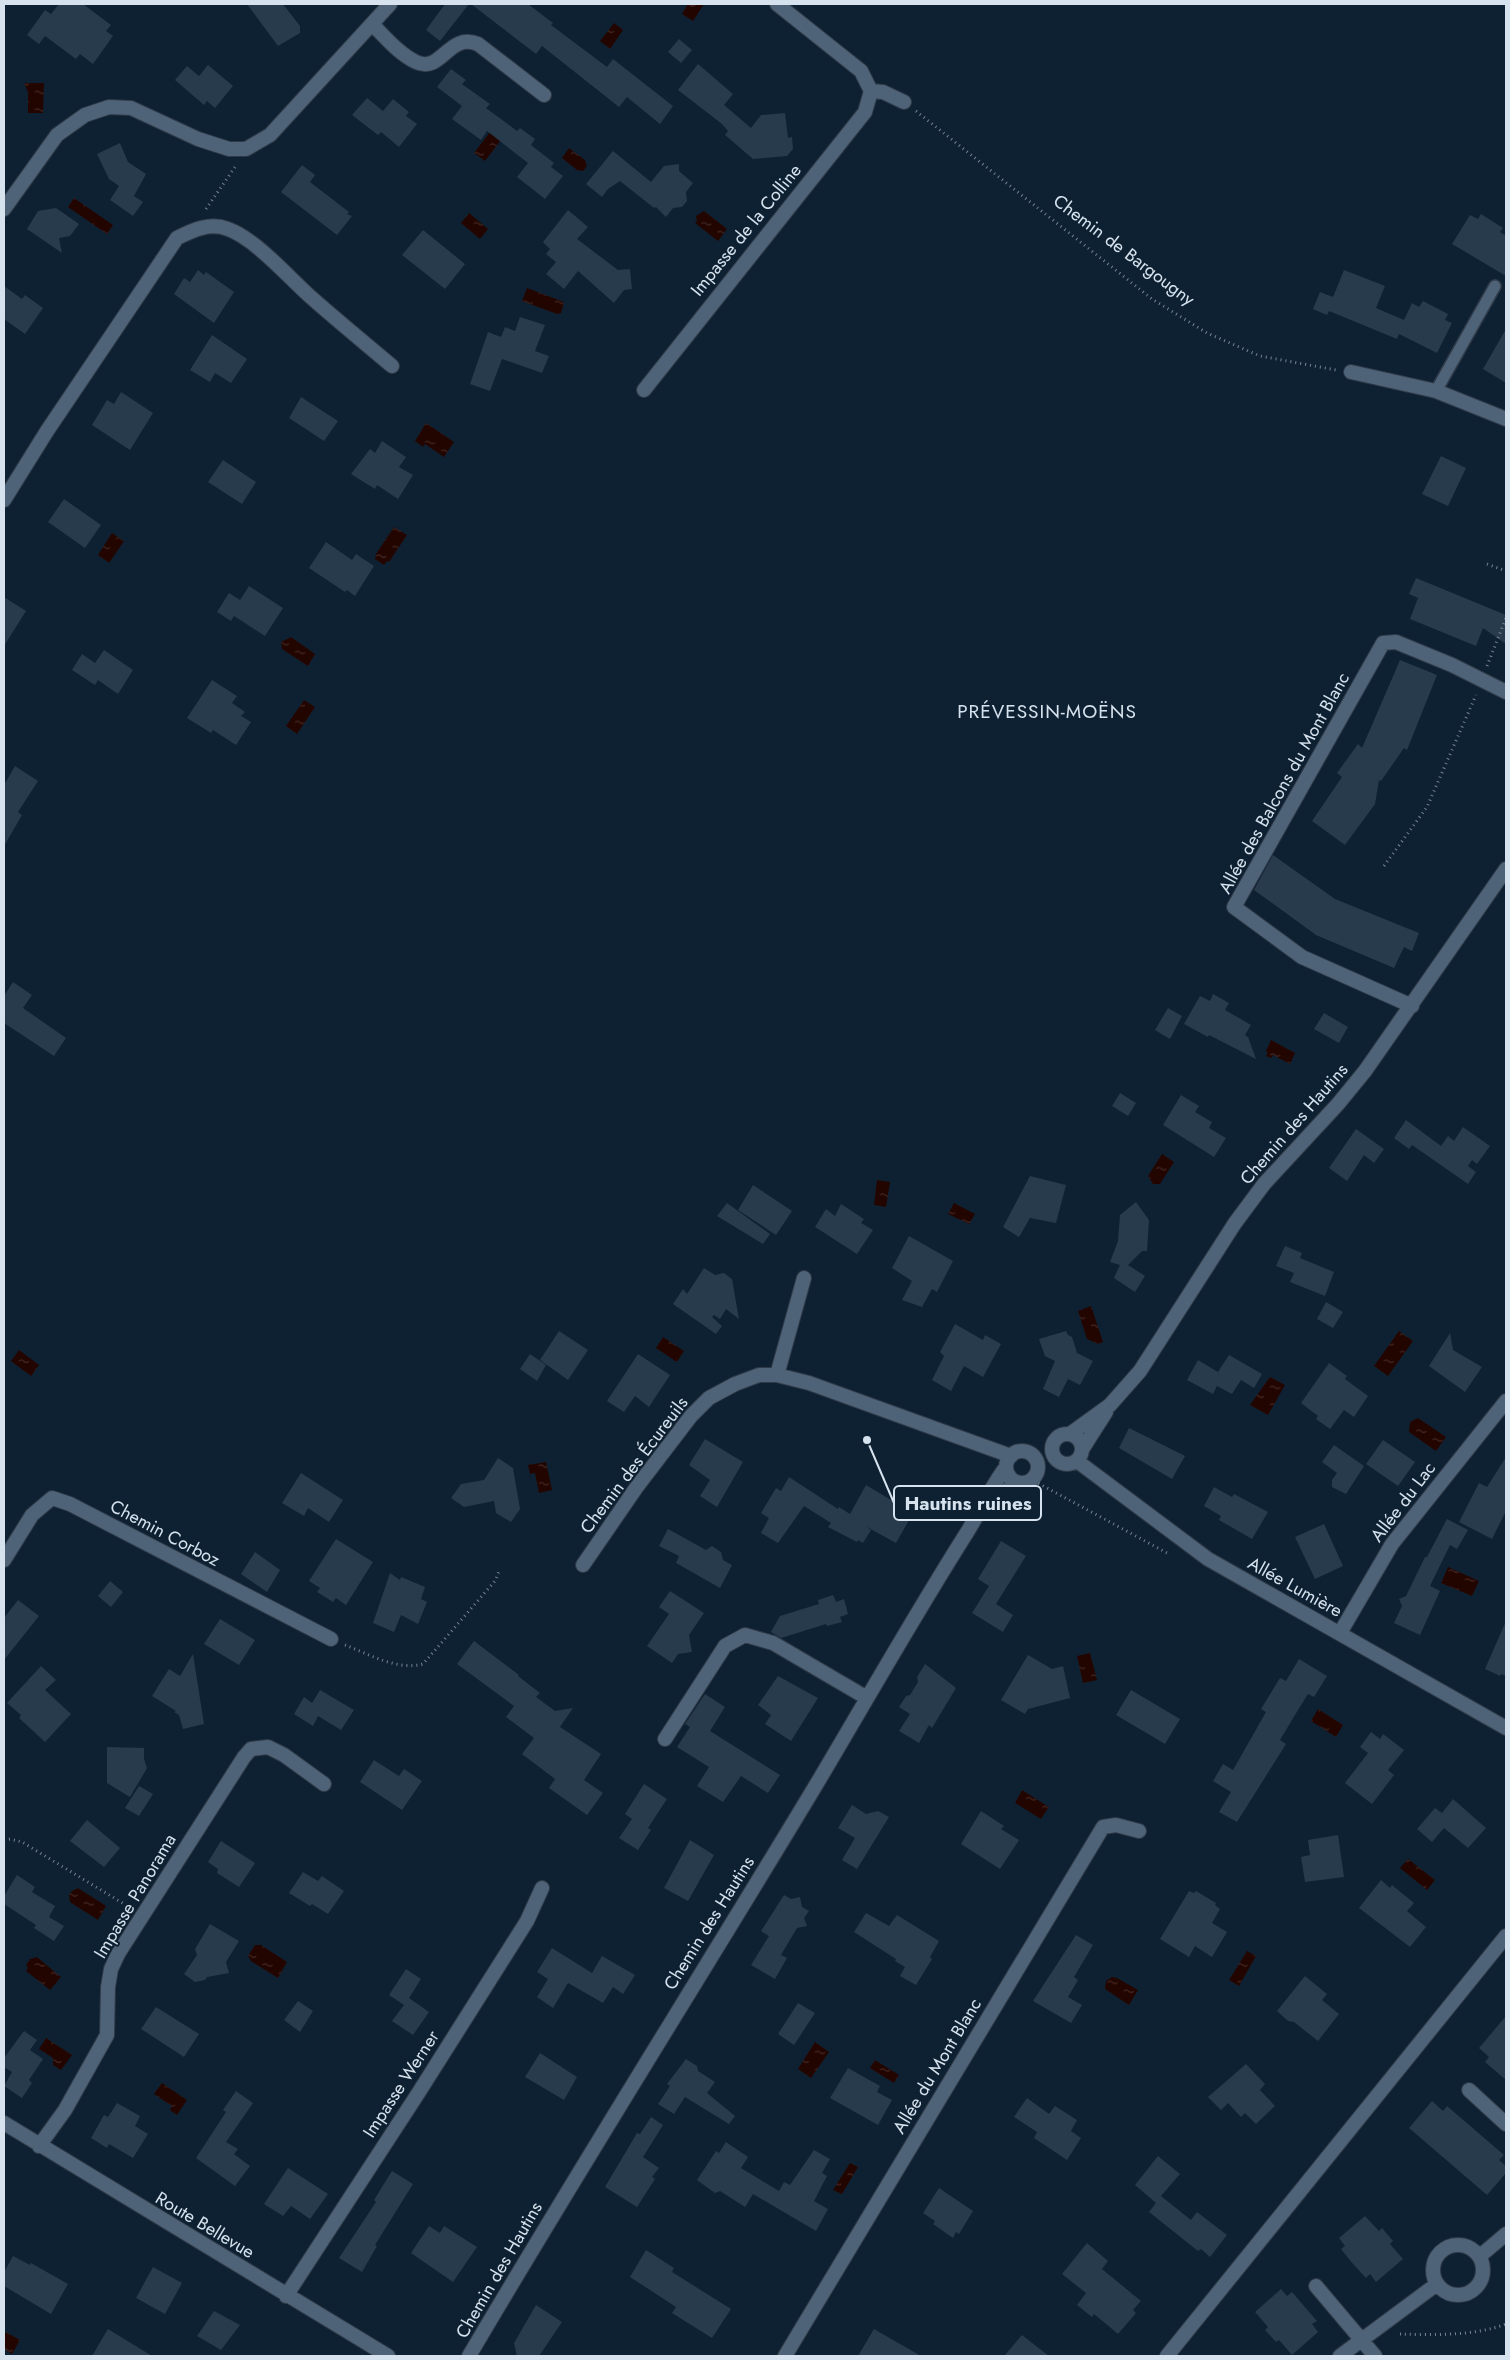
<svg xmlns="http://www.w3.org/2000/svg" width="1510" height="2360" font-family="Jost,sans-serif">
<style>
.water{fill:url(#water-ripples)}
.building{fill:#273b4d}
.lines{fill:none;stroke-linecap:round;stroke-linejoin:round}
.service-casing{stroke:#2f3a48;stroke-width:14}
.minor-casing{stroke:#2f3a48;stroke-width:16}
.path{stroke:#758492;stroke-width:3;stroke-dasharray:1 4;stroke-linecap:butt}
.service{stroke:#4e6377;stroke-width:11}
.minor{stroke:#4e6377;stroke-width:14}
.labels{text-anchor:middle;stroke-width:4;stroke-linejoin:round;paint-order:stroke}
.street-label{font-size:18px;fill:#d6e2ed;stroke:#0e2132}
.neighbourhood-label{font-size:19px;letter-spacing:1px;fill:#d6e2ed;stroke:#0e2132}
.leader{fill:none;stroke:#d6e2ed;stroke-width:2}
.callout-dot{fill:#d6e2ed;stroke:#0e2132;stroke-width:2}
.callout{fill:#0e2132;stroke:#d6e2ed;stroke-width:2}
.callout-label{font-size:19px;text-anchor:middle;font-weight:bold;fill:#d6e2ed}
</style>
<defs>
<pattern id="water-ripples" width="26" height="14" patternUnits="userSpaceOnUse" patternTransform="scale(1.25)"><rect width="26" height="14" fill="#230500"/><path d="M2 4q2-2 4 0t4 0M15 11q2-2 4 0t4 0" fill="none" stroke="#422926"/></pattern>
</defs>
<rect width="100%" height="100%" fill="#0e2132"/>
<path class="water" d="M688 4H704L693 21 682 14Z
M614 23 623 30 610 49 600 41Z
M24 83H44L43 113H28V92Z
M490 132 501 140 485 161 474 153Z
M569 148 585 160 587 166 583 171 577 170 562 158Z
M74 198 113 225 107 234 68 207Z
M704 211 727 229 718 241 695 223 697 221 696 216Z
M469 213 488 229 480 239 461 223Z
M527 288 564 302 561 313 557 314 522 301Z
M426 423 454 442 444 457 425 444 423 447 415 441Z
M394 527 407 535 389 562 387 561 384 565 375 559 376 554Z
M112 533 124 541 109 563 98 555Z
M291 637 315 654 308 666 282 649 281 642Z
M304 700 315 707 297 734 286 726Z
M1271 1040 1295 1053 1290 1064 1273 1055 1271 1058 1266 1056 1268 1053 1266 1051Z
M1162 1154 1174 1162 1160 1184H1153L1148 1176Z
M877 1180 890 1182 886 1207 874 1205Z
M954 1203 975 1214 969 1224 948 1214Z
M1091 1306 1103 1342 1098 1344 1087 1339 1078 1311Z
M1399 1331 1413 1341 1388 1376 1374 1366Z
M663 1337 684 1351 677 1362 656 1348Z
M19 1350 39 1365 31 1376 11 1361Z
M1270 1377 1285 1385 1268 1415 1250 1405Z
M1418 1418 1446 1437 1436 1451 1409 1432 1410 1422Z
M546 1462 552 1490 539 1493 535 1473 530 1474 528 1465Z
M1448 1567 1479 1581 1472 1596 1441 1583Z
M1090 1653 1097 1680 1083 1683 1077 1656Z
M1318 1709 1343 1725 1336 1737 1311 1721Z
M1022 1790 1049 1807 1041 1819 1015 1803Z
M1408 1859 1435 1880 1427 1890 1400 1868Z
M78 1888 106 1906 98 1920 70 1902 69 1895 72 1891Z
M255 1945H261L287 1962 278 1978 251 1961 248 1956Z
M1247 1951 1256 1956 1239 1986 1229 1980Z
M37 1957 61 1977 50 1990 26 1971 28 1968 26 1965 30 1959Z
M1112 1977 1117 1978 1138 1990 1129 2005 1105 1989 1106 1981Z
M46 2038 72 2055 61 2070 53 2065V2058L39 2049Z
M815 2042 829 2052 811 2078 798 2069Z
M875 2060 899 2075 894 2083 870 2068Z
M162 2083 187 2100 177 2115 170 2110 172 2106 154 2094Z
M850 2163 858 2167 842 2194 833 2190Z
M4 2331 20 2340 12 2354 4 2349Z"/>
<path class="building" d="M59 4H83L111 25 106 31 113 36 93 64 80 54 76 59 45 36 39 44 27 35 45 10 51 14Z
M247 4H283L300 26V33L278 46Z
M445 4H469L440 41 426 30Z
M471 4H528L553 23 551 25 607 67 613 59 673 106 660 124 627 97 619 107 542 46 536 54Z
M679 39 692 50 681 63 668 52Z
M698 64 733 94 724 105 751 128 761 115 785 113 788 138 792 137 793 149 787 156 753 159 725 135 728 131 722 124 678 90Z
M208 65 233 86 215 108 207 101 204 105 175 80 187 66 199 76Z
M451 69 466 80 462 84 490 104 486 108 517 131 520 128 535 139 531 145 554 163 551 167 563 176 545 199 517 177 528 163 487 131 481 140 452 119 462 106 437 87Z
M367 98 383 111 393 99 409 112 406 116 417 124 399 147 381 132 378 135 352 115Z
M120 143 128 162 146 174 134 196 143 202 133 216 110 200 119 186 109 179 97 154Z
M613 151 651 182 664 166 679 164V171L693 183 686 192 687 201 682 207 673 208 666 217 656 207 654 208 620 181 608 189 602 197 586 184Z
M302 165 315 175 310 182 349 212 347 214 352 216 337 235 281 192Z
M56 208 79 224 70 236 59 238 62 253 27 229 38 211Z
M568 210 588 227 577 239 618 270 630 269 632 289 624 290 614 303 578 271 564 289 546 274 556 262 546 254 550 249 543 242Z
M1481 214 1503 228 1500 232 1506 236V276L1452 244 1470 215 1478 219Z
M423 230 465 264 445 289 402 255Z
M198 270 204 275 206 272 234 292 214 323 174 294 184 278 190 282Z
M1344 270 1385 286 1376 308 1404 320 1412 303 1419 307 1423 301 1448 314 1445 320 1452 323 1437 353 1399 334 1397 339 1329 311 1327 315 1313 309 1320 292 1333 297Z
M4 286 22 299 25 295 43 308 25 334 4 319Z
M520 317 545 325 535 351 549 356 542 373 502 359 490 391 470 384 488 332 501 337 505 327 515 331Z
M1506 329V383L1483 369Z
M212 335 247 359 231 383 215 373 210 382 190 370Z
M121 392 153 413 130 450 92 425 107 400 114 404Z
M301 397 338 421 324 441 289 418Z
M382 441 406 457 399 467 413 475 398 499 377 485 375 489 351 474 370 449 375 453Z
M1441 456 1466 468 1448 506 1422 494Z
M223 460 256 482 242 504 208 482Z
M64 499 101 525 85 548 48 522Z
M326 542 352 560 356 554 374 566 355 596 347 590 345 592 309 568Z
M1416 578 1506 615V644L1483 628 1476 646 1410 619 1418 598 1409 594Z
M249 586 283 608 265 636 234 616 231 621 217 612 229 593 240 600Z
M4 597 26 611 4 646Z
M104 650 133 670 118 694 98 680 95 685 72 670 82 654 95 663Z
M1400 660 1437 675 1407 750 1404 748 1381 781 1379 780 1375 804 1345 845 1312 821 1342 777 1337 773 1358 744 1362 748Z
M212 680 237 696 232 703 245 712 241 716 251 722 236 745 213 730 211 733 187 718Z
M15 766 38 781 18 812 22 815 4 846V785Z
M1273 855 1335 899 1419 933 1412 951 1404 947 1394 968 1316 935 1254 890Z
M13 982 32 995 23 1008 66 1038 54 1056 4 1023V996Z
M1213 994 1229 1003 1225 1010 1251 1025 1245 1035 1248 1037 1256 1059 1209 1035 1208 1037 1184 1024 1200 996 1210 1001Z
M1168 1008 1182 1016 1170 1039 1155 1030Z
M1324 1013 1348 1027 1339 1043 1314 1029Z
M1120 1093 1136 1103 1128 1116 1112 1106Z
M1181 1095 1199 1106 1195 1112 1212 1122 1209 1128 1226 1138 1214 1157 1163 1125Z
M1406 1120 1441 1146 1448 1136 1454 1141 1463 1127 1490 1146 1477 1164 1472 1160 1468 1166 1476 1172 1468 1184 1412 1145 1409 1149 1394 1138Z
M1356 1129 1384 1149 1374 1163 1364 1155 1347 1181 1329 1168Z
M1030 1176 1066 1185 1056 1223 1030 1218 1019 1237 1003 1227Z
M753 1185 792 1211 776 1235 738 1210Z
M1136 1202 1149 1220 1147 1251H1142L1128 1265 1145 1276 1135 1292 1114 1278 1120 1265 1110 1262 1118 1241 1120 1215Z
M727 1203 770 1234 763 1244 717 1216Z
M841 1204 864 1219 861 1223 873 1230 857 1254 815 1227 826 1209 835 1216Z
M909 1236 953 1261 937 1292 932 1289 922 1307 902 1300 912 1281 892 1268Z
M1285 1246 1302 1253 1300 1258 1334 1272 1325 1296 1290 1282 1294 1273 1276 1266Z
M704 1268 715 1275 724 1273 732 1279 739 1319 726 1309 720 1319 714 1315 712 1317 722 1326 716 1334 673 1304 683 1289 687 1294Z
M1326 1302 1343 1312 1333 1328 1317 1319Z
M955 1324 983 1340 985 1335 1001 1344 983 1377 964 1366 951 1391 932 1380 944 1356 940 1352Z
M559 1331 588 1350 568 1380 540 1360Z
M1066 1331 1068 1335 1072 1337 1077 1353 1093 1361 1080 1385 1068 1379 1059 1397 1043 1389 1055 1361 1045 1356 1039 1339Z
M1450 1333 1453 1350 1482 1367 1465 1392 1429 1366Z
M530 1354 546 1365 537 1381 520 1369Z
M638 1354 670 1375 649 1407 635 1396 624 1412 607 1401Z
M1229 1355 1262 1374 1254 1388 1241 1380 1232 1394 1217 1386 1213 1394 1187 1380 1198 1360 1218 1372Z
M1329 1363 1347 1376 1345 1379 1368 1396 1354 1417 1344 1410 1330 1429 1316 1419 1318 1416 1301 1403Z
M1129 1428 1185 1456 1172 1479 1119 1448Z
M705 1439 743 1462 717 1507 700 1496 710 1480 689 1465Z
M1383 1440 1415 1462 1398 1486 1366 1464Z
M1334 1445 1364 1466 1346 1494 1332 1487V1480L1337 1473 1322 1462Z
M1506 1457V1511L1492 1539 1459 1522 1479 1483 1487 1487Z
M498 1458 513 1468 520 1509 511 1522 496 1513 494 1501 464 1507 451 1498 461 1484 484 1480Z
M301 1473 343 1500 329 1522 308 1508 304 1516 282 1503Z
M789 1477 838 1509 839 1507 850 1514 866 1485 913 1513 896 1543 865 1526 871 1530 863 1543 858 1540 857 1542 828 1527 831 1523 804 1506 778 1543 761 1533 769 1518 761 1513 776 1488 781 1491Z
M1214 1487 1232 1497 1234 1494 1268 1512 1252 1539 1219 1520 1221 1516 1204 1506Z
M1447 1519 1468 1530 1457 1549 1450 1545 1430 1586 1440 1591 1420 1635 1394 1623 1402 1606 1399 1599 1406 1596 1425 1557H1427Z
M1324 1524 1343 1566 1315 1579 1295 1537Z
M668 1529 706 1550 712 1546 721 1552 723 1560 732 1565 720 1588 676 1563 679 1556 659 1546Z
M336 1539 373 1562 346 1605 336 1598 333 1602 317 1592 320 1588 309 1581Z
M1001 1541 1026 1556 996 1604 1013 1615 1003 1632 972 1613 989 1586 978 1579Z
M255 1552 280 1570 267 1592 241 1574Z
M390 1573 400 1580 401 1577 425 1587 421 1599 427 1602 418 1624 401 1615 394 1632 373 1623Z
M110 1581 123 1592 111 1607 98 1596Z
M670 1591 704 1613 689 1635 692 1652 678 1654 672 1663 647 1646 669 1614 659 1607Z
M833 1595 836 1602 844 1599 848 1614 840 1617 842 1622 827 1626 826 1624 781 1638 771 1632 780 1616 819 1604 818 1600Z
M18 1600 39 1616 4 1660V1618Z
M220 1619 255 1640 239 1665 204 1644Z
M1506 1621V1676L1501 1674 1500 1676 1485 1669Z
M474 1641 519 1675 518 1676 540 1693 536 1697 555 1711 573 1708 560 1727 601 1754 584 1780 603 1793 587 1815 549 1788 555 1779 522 1754 534 1738 506 1717 514 1706 457 1664Z
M193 1654 204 1724 183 1729 179 1715 174 1712 176 1711 152 1696 169 1669 180 1676Z
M1028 1655 1052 1669 1063 1666 1070 1698 1028 1709 1025 1714 1001 1700Z
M1299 1659 1327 1676 1314 1697 1308 1694 1295 1715 1280 1740 1286 1744 1237 1822 1219 1812 1231 1792 1213 1781 1223 1764 1233 1770 1266 1712 1261 1709 1280 1678 1286 1681Z
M925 1664 956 1688 932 1728 929 1725 919 1743 899 1731 910 1714 899 1707 906 1696 910 1695 918 1682 917 1677Z
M41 1666 56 1680 45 1690 71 1714 45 1742 19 1718 21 1715 7 1703Z
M778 1676 818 1698 791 1741 765 1724 771 1715 758 1705Z
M320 1690 354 1710 341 1730 318 1716 313 1726 294 1714 304 1697 312 1703Z
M1131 1690 1180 1719 1165 1744 1116 1715Z
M705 1694 725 1707 710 1731 780 1775 768 1793 741 1776 723 1802 697 1786 709 1767 677 1747 690 1727 685 1724Z
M1371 1732 1380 1739 1383 1734 1404 1750 1388 1770 1394 1775 1372 1804 1345 1783 1368 1753 1360 1747Z
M107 1747 144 1748V1759L147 1768 130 1797 107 1783Z
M374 1760 399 1776 404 1769 422 1781 402 1810 360 1782Z
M644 1784 667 1799 648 1828 651 1830 638 1850 619 1838 632 1819 625 1814Z
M139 1786 153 1794 139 1816 125 1808Z
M1453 1799 1486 1828 1468 1848 1444 1828 1432 1842 1417 1829 1435 1808 1442 1813Z
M852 1805 866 1814 878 1811 889 1817 857 1869 842 1860 855 1838 838 1828Z
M981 1811 1004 1826 1001 1829 1019 1840 1000 1869 961 1844Z
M87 1820 120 1848 104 1867 70 1841Z
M1338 1835 1344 1877 1305 1882 1301 1857 1310 1855 1308 1840Z
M690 1840 714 1855 688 1901 664 1888Z
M221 1841 255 1863 239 1887 217 1873 218 1869 208 1862Z
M303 1872 318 1881 322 1876 344 1891 328 1914 312 1904 310 1906 289 1893Z
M17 1875 35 1887 32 1892 55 1906 49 1917 64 1926 54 1941 34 1928 36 1925 4 1904V1896Z
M1381 1880 1390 1888 1392 1885 1414 1903 1407 1911 1426 1927 1410 1947 1359 1908Z
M1189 1891 1194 1893 1196 1891 1216 1903 1215 1905 1220 1909 1212 1923 1227 1932 1212 1957 1195 1946 1189 1957 1160 1939Z
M784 1895 791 1899 800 1897 802 1907 809 1911 804 1918 807 1926 797 1928 781 1955 787 1958 775 1979 751 1965 769 1936 761 1931Z
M866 1913 889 1926 897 1915 939 1941 930 1957 932 1959 916 1985 900 1976 905 1967 895 1961 896 1959 854 1932Z
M210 1924 239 1941 226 1962 229 1973 207 1977 205 1980 195 1982 184 1974 197 1955 195 1949Z
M1076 1935 1093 1945 1074 1977 1078 1980 1068 1997 1082 2005 1071 2023 1033 2001Z
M552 1948 592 1973 602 1956 635 1975 623 1994 613 1987 603 2003 568 1983 553 2008 537 1997 548 1979 537 1972Z
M406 1969 421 1979 409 1998 429 2012 413 2035 392 2021 404 2005 389 1995Z
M1305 1976 1327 1994 1322 2000 1339 2014 1318 2041 1294 2022 1288 2021 1277 2011Z
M298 2001 313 2011 300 2032 284 2020Z
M798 2003 815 2013 794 2045 778 2034Z
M156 2007 199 2034 184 2057 141 2029Z
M1506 2016V2080L1485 2062 1489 2057 1479 2048Z
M24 2031 37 2040 30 2050 43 2059 29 2080 32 2083 22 2098 4 2086 12 2072 4 2067V2058Z
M540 2053 577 2077 564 2100 525 2077Z
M686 2059 697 2066 698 2071 715 2082 707 2093 735 2116 729 2124 685 2097 674 2114 658 2104 670 2086 667 2084Z
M1246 2064 1265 2084 1260 2090 1275 2106 1256 2124 1245 2113 1241 2117 1228 2103 1221 2110 1208 2097Z
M848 2068 880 2086 877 2092 892 2100 878 2125 830 2098Z
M236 2091 253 2103 226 2142 238 2149 234 2154 250 2166 235 2186 196 2158 226 2112 223 2110Z
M1027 2098 1049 2114 1055 2106 1077 2120 1071 2131 1081 2138 1067 2160 1034 2138 1037 2132 1014 2117Z
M1432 2101 1443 2111 1447 2106 1504 2155 1499 2160 1506 2166V2173L1487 2195 1409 2128Z
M117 2103 140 2116 135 2126 148 2134 133 2158 109 2144 107 2148 91 2138 104 2115 108 2117Z
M651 2117 663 2125 643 2157 659 2168 652 2177 655 2179 637 2207 605 2187 637 2133 640 2134Z
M726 2142 748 2157 741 2168 779 2191 784 2182 790 2185 814 2150 830 2159 822 2173 827 2176 814 2201 828 2209 816 2231 753 2194 745 2207 720 2191 715 2193 697 2180 716 2151 719 2153Z
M1158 2156 1180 2174 1161 2196 1191 2220 1197 2212 1227 2235 1210 2257 1201 2249 1198 2251 1149 2212 1158 2200 1156 2203 1135 2185Z
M288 2168 328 2194 310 2219 291 2206 283 2216 264 2204Z
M392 2171 413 2184 375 2245 377 2246 362 2272 339 2258 376 2202 374 2200Z
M939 2188 973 2211 959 2234 956 2232 953 2238 933 2224 935 2221 923 2213Z
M1365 2216 1379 2231 1382 2228 1393 2241 1390 2244 1403 2259 1376 2282 1370 2274 1366 2278 1353 2264 1341 2249 1345 2246 1339 2238Z
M429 2226 440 2233 444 2226 477 2247 453 2282 411 2253Z
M1087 2243 1108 2261 1102 2269 1141 2301 1133 2310 1136 2313 1118 2334 1094 2314 1092 2317 1077 2305 1086 2293 1062 2274Z
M646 2250 674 2268 672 2272 731 2309 712 2338 672 2313 676 2307 630 2277Z
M13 2256 30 2265 31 2263 68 2284 51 2314 4 2286V2272Z
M153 2267 182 2283 165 2314 136 2298Z
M1281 2289 1287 2296 1292 2292 1317 2321 1312 2324 1318 2332 1292 2355 1279 2340 1276 2342 1265 2330 1268 2327 1255 2312Z
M536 2305 562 2322 539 2356H517L514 2343Z
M214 2311 240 2325 221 2350 197 2336Z
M108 2329 152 2356H92Z
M874 2329 921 2356H858Z
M1022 2335 1049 2356H1004Z"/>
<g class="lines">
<defs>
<path id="service" d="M1436 391 1495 286"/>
<path id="minor" d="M777 4 861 71 871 91 883 92 904 102
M372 24C385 37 399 54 416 62 442 74 448 32 478 44L544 95
M4 209 57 135 85 115 109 107 131 108 198 139 229 149H246L270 135 390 4
M1351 372 1436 391 1506 419
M644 390 865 112 871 91
M4 500 47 431 177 238C193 230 210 222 228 229 256 239 290 279 313 299 339 322 366 344 392 366
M1412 1006 1302 957 1234 907 1383 643 1396 642 1452 665 1506 692
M777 1375 804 1278
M1052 1449a15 15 0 1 1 30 0a15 15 0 1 1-30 0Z
M1070 1434 1110 1405 1140 1371 1235 1223 1264 1184 1338 1104 1365 1071 1506 869
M1083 1448 1106 1412
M1006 1467a16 16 0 1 1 32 0a16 16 0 1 1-32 0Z
M1077 1461 1208 1559 1506 1728
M986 1507 1017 1482
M4 1560 32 1515 52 1498 70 1504 331 1639
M583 1565 636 1488 691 1416 709 1398 735 1384 759 1375H777L809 1383 1011 1456
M1340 1633 1392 1544 1506 1401
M665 1739 725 1646 745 1635 773 1643 867 1698
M1469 2090 1506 2124
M4 2123 388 2356
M39 2146 65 2110 107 2035 108 1987 111 1969 118 1954 244 1757 251 1749 268 1747 284 1755 324 1784
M1433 2270a25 25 0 1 1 50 0a25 25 0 1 1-50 0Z
M1480 2256 1506 2234
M1316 2286 1375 2356
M286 2296 419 2092 527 1921 542 1888
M469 2356C582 2164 701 1976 816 1785 866 1701 914 1616 966 1534 980 1512 990 1488 1006 1467
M785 2356 1103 1827 1116 1825 1139 1831
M1167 2356 1506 1936
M1340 2356 1437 2284"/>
</defs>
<use href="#service" class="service-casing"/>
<use href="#minor" class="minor-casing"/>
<path class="path" d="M916 111 1152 299 1207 333 1260 356 1336 370
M206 209 235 167
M1487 564 1506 571
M1487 666 1506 618
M1384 866 1427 807 1476 695
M1034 1481 1169 1554
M345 1645C369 1654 397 1671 423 1664L495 1581 500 1569
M4 1840 10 1839 22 1842 129 1907
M1400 2334C1434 2335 1475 2336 1506 2324"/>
<use href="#service" class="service"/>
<use href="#minor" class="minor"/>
</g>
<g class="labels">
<g class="street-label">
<text transform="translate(746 230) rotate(-51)" y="6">Impasse de la Colline</text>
<text transform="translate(1124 250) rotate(37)" y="6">Chemin de Bargougny</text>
<text transform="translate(1284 783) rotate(-61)" y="6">Allée des Balcons du Mont Blanc</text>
<text transform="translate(1294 1124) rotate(-49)" y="6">Chemin des Hautins</text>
<text transform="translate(634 1465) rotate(-53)" y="6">Chemin des Écureuils</text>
<text transform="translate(1403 1502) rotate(-53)" y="6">Allée du Lac</text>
<text transform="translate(165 1533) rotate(28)" y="6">Chemin Corboz</text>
<text transform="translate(1295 1587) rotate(29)" y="6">Allée Lumière</text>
<text transform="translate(135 1896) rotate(-59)" y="6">Impasse Panorama</text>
<text transform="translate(709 1923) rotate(-58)" y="6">Chemin des Hautins</text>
<text transform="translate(937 2066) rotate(-59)" y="6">Allée du Mont Blanc</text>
<text transform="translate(401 2084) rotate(-57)" y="6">Impasse Werner</text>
<text transform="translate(205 2225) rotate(31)" y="6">Route Bellevue</text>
<text transform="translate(499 2270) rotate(-60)" y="6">Chemin des Hautins</text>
</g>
<g class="neighbourhood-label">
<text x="1047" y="718">PRÉVESSIN-MOËNS</text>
</g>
</g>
<path class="leader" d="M867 1440L894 1503"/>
<circle class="callout-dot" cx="867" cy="1440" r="5"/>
<rect class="callout" x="894" y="1486" width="147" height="34" rx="5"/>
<g class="callout-label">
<text x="968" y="1510">Hautins ruines</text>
</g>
<rect width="1510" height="2360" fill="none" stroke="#d6e2ed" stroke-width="10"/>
</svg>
